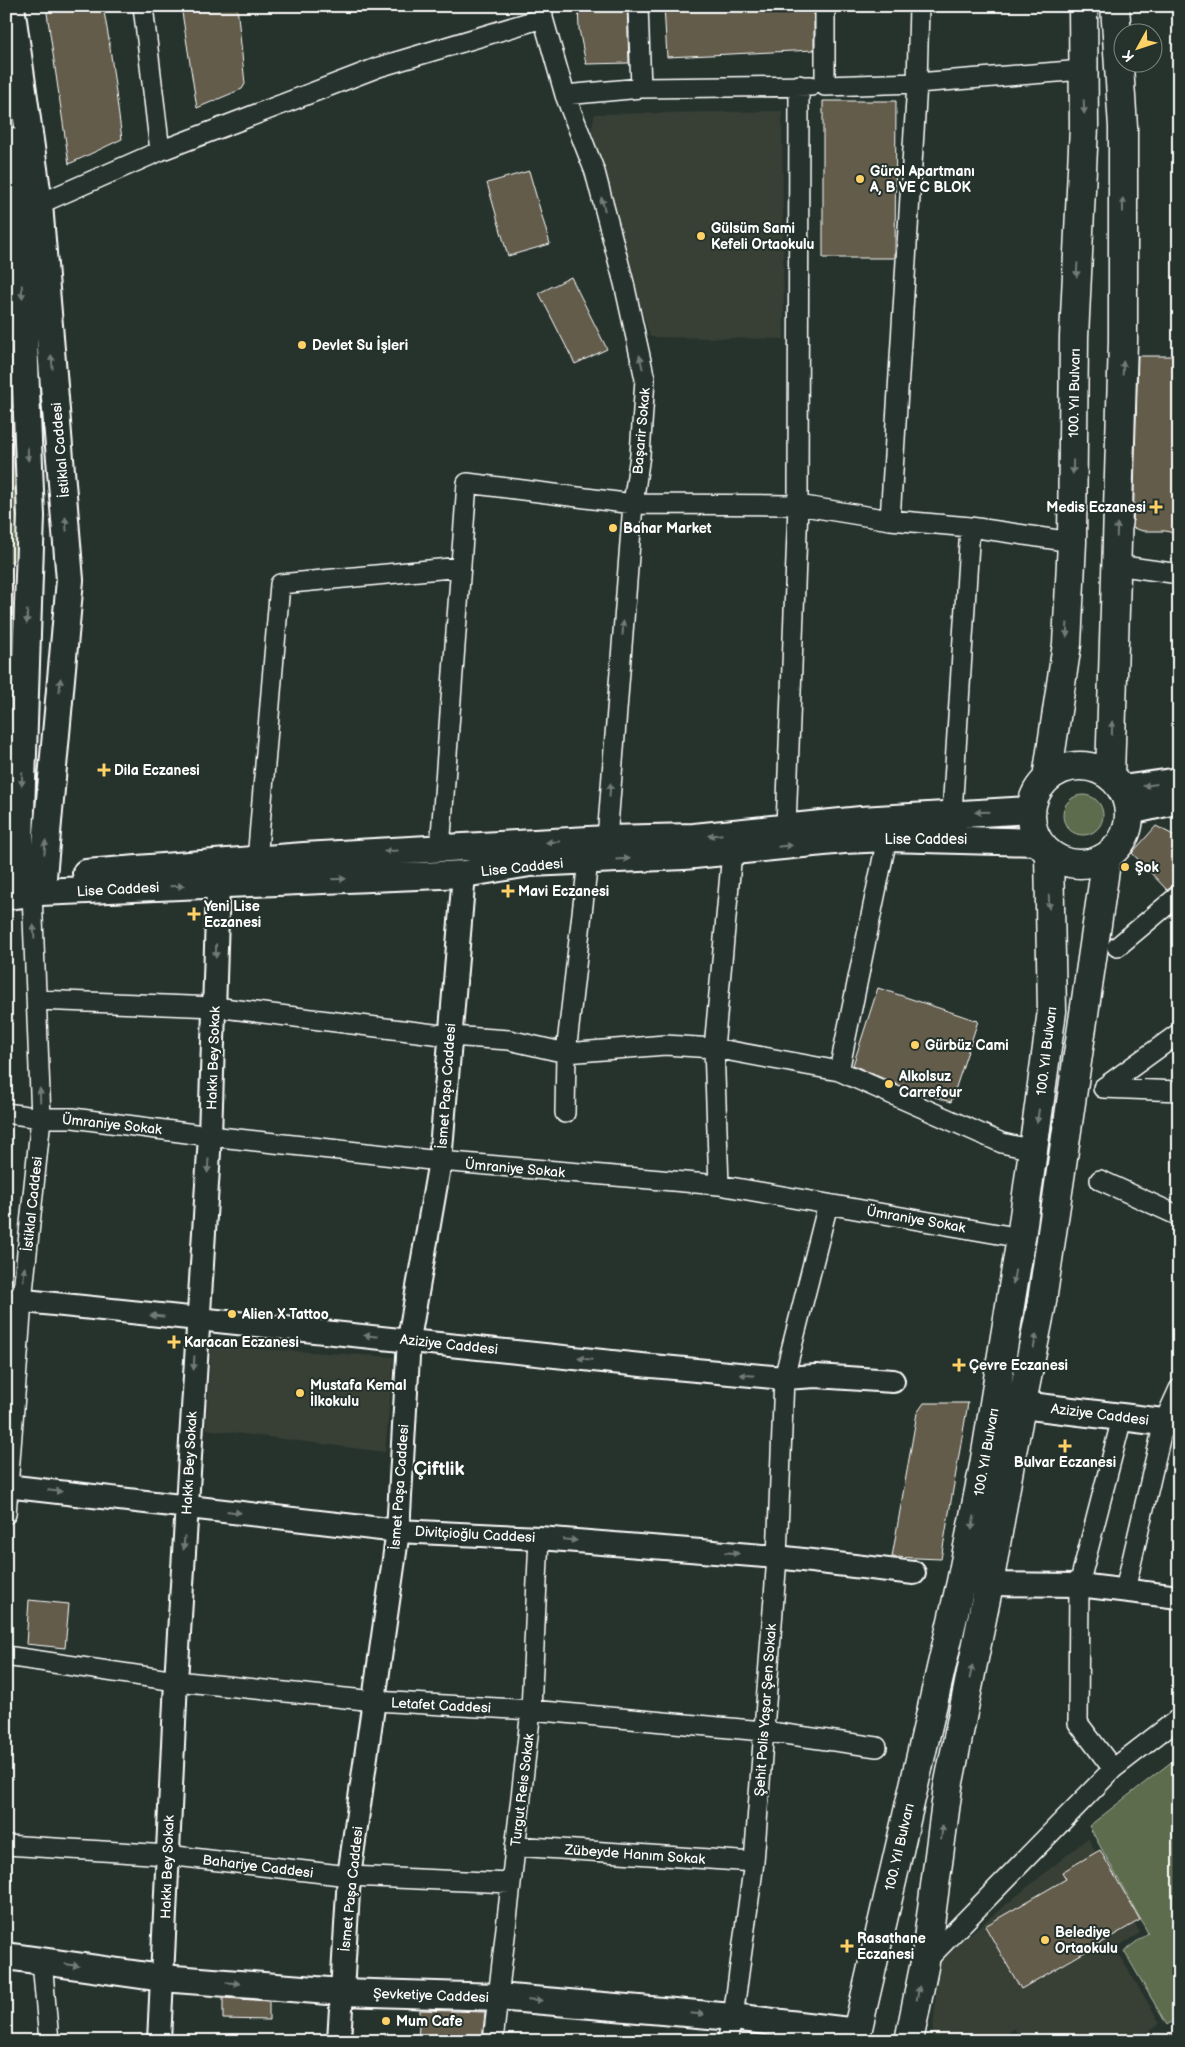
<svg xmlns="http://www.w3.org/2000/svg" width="1185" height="2047" font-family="'Balsamiq Sans',sans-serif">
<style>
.built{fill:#383f36}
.green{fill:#5d6c4e;stroke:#aeb6a6}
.building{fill:#635c4c;stroke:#fff}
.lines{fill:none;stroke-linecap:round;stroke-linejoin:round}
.minor-casing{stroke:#fff;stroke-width:22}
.tertiary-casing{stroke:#fff;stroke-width:26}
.secondary-casing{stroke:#fff;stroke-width:30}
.primary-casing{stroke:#fff;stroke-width:31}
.minor{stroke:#26332d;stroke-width:19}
.tertiary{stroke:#26332d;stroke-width:22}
.secondary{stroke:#26332d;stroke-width:26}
.primary{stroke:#26332d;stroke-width:28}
.oneway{fill:#727a76}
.poi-dot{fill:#ffd166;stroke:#26332d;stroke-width:2}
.labels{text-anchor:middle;stroke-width:4;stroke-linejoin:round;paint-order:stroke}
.poi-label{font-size:14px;font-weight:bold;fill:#fff;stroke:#26332d;text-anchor:start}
.street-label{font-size:14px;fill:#fff;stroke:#26332d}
.district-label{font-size:19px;font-weight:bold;fill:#fff;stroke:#26332d}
</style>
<rect width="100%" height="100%" fill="#26332d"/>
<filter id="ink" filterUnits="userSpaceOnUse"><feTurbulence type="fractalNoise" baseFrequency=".02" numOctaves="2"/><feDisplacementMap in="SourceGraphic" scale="10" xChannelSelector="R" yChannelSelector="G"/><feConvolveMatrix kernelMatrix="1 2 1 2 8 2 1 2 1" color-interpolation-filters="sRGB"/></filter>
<g filter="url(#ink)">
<path class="built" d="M782 111 784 339 650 337 590 135 595 114Z
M211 1346 394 1357 385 1452 206 1429Z
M1088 1838 1140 1933 1115 1948 1160 2023 1135 2041H1021L1014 2028 999 2041H932L939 1959Z"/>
<path class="green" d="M6 302 18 559 6 563Z
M1063 815a20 20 0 1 1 40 0a20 20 0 1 1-40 0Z
M1179 1756V2016L1167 2025 1124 1951 1148 1933 1089 1826Z"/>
<path class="building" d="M46 6H103L109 40 122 139 69 164Z
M181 6H237L245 84 242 89 197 108Z
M578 6H627L629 63 586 64 579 29Z
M664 6H814V50L667 57Z
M823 101H896L895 258H823Z
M529 171 550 244 508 256 487 183Z
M571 277 607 349 575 364 539 293Z
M1138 356H1179V535L1166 531H1143L1133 528Z
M1156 826 1179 838V882L1167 890 1132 853Z
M878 988 978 1021 951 1102 898 1085 853 1065Z
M924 1403H968L941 1559 892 1557 917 1413Z
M29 1600 69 1604 65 1648 26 1644Z
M1100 1850 1140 1920 1021 1989 985 1926 1066 1879 1062 1872Z
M223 1998 269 2001V2020L223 2019Z
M420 2010 485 2012 482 2041H418Z"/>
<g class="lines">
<defs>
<path id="minor" d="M143 6 160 151
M543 6V18L565 95 595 172 624 283 645 379 640 455 633 504 607 839 588 861 566 1053 565 1113
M638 6 641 88
M825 6V86L917 83 1083 70
M565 95 641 88 811 86
M39 204 160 151 379 67 543 18
M890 520 917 83 919 6
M1116 565 1179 574
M952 813 970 527
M786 827 798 505 799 85
M440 849 467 483 633 504 798 505 890 520 970 527 1072 542
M257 861 280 584 461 567
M1117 947 1179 895
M37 1000 215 1007 450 1036 509 1040 566 1053 665 1045 714 1048 839 1071 1002 1143 1033 1150
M839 1071 887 838
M1103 1088 1179 1033
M1103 1088 1179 1091
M6 1113 41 1118H73L210 1136 440 1161 719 1185 1021 1238
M1100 1180 1179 1216
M719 1185 714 1048 732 852
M6 1514 22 1301 41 1118 32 893
M1125 1590 1164 1422 1179 1389
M6 1656 176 1681 375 1701 531 1710 763 1731 877 1747
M1113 1769 1078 1723 1079 1585 1122 1418
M6 1845 167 1855 349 1876 510 1883
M515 1846 754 1862
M42 1961 49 2041
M925 1962 1113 1769 1179 1718
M493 2041 531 1710 539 1538
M727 2041 733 2017 754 1862 777 1557 784 1378 828 1204"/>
<path id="tertiary" d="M6 1299 641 1365 784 1378 816 1376 893 1381
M6 1486 398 1531 539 1538 777 1557 914 1573
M989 1584 1079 1585 1179 1597
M159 2041 176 1681 210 1136 218 885
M339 2041 349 1876 398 1531 409 1339 440 1161 464 874"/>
<path id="secondary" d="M6 139 21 263 31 516 19 871 21 878 32 893 43 877 70 580 39 204 11 6
M1122 789 1179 781
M1130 811 1179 800
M86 873 304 856 607 839 694 837 861 820 1030 810
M6 896 40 892 464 874 530 863 684 856 844 840 887 838 1038 842
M1022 1405 1179 1424
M6 1956 162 1978 342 1992 498 1997 733 2017 857 2032"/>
<path id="primary" d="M1031 815a49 49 0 1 1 98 0a49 49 0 1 1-98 0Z
M1110 776 1123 341V127L1115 6
M1047 778 1067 644 1072 542 1074 337 1084 127 1083 6
M855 2041 961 1582 984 1465 1021 1238 1052 1011 1049 853
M909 2041 925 1962 948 1787 989 1584 1012 1452 1041 1308 1107 856"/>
</defs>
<use href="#minor" class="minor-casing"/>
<use href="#tertiary" class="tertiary-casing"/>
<use href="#secondary" class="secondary-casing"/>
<use href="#primary" class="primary-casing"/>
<use href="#minor" class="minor"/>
<use href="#tertiary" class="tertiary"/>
<use href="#secondary" class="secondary"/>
<use href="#primary" class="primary"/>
</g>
<defs><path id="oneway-solid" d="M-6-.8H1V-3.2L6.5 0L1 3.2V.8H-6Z" transform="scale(1.25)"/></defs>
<g class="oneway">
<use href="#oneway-solid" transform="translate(1084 107) rotate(88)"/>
<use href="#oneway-solid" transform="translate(603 204) rotate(-105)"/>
<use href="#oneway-solid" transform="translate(1123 205) rotate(-90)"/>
<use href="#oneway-solid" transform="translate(1077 270) rotate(93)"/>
<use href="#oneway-solid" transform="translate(22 292) rotate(88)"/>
<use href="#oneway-solid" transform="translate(52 362) rotate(-95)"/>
<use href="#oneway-solid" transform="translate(641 362) rotate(-103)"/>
<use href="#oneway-solid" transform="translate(1123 368) rotate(-88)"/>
<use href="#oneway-solid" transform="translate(28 454) rotate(88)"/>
<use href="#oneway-solid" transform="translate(1073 467) rotate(91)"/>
<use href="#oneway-solid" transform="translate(66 524) rotate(-95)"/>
<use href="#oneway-solid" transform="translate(1117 530) rotate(-88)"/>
<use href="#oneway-solid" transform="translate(27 617) rotate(92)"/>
<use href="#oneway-solid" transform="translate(623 628) rotate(-86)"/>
<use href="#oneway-solid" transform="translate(1067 630) rotate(93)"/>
<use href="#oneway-solid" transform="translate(60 685) rotate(-85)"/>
<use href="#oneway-solid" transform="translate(1112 728) rotate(-89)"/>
<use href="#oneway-solid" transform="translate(22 779) rotate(92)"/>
<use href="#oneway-solid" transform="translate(1150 785) rotate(173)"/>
<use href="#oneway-solid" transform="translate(610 790) rotate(-86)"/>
<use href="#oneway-solid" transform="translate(982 812) rotate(178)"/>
<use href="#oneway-solid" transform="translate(715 835) rotate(174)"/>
<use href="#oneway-solid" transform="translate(553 842) rotate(177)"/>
<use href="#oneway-solid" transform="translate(785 846) rotate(-6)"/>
<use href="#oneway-solid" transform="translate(45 847) rotate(-85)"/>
<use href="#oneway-solid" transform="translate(391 851) rotate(177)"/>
<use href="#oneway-solid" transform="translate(623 859) rotate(-3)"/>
<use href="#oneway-solid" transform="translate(339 879) rotate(-2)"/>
<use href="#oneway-solid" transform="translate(177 886) rotate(-2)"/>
<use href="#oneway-solid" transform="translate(1049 902) rotate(89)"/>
<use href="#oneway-solid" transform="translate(34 932) rotate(-93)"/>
<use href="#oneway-solid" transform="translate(216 951) rotate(91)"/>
<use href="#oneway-solid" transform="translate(40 1095) rotate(-92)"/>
<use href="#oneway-solid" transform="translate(1038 1116) rotate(98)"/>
<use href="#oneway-solid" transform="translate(208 1166) rotate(94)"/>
<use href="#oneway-solid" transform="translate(24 1274) rotate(-84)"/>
<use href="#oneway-solid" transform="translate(1014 1277) rotate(99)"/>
<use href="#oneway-solid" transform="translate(157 1316) rotate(-174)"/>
<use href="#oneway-solid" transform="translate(371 1336) rotate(-174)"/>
<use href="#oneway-solid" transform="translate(1035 1341) rotate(-79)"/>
<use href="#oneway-solid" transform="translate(585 1359) rotate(-174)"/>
<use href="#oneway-solid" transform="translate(194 1363) rotate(93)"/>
<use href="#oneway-solid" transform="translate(747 1375) rotate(-175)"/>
<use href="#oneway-solid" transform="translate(55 1491) rotate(6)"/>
<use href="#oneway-solid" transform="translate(234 1512) rotate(7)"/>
<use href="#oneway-solid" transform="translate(973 1523) rotate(101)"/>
<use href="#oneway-solid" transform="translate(570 1540) rotate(5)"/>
<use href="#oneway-solid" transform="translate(184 1543) rotate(94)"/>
<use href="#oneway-solid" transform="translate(732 1553) rotate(5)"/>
<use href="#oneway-solid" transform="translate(971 1672) rotate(-78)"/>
<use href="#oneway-solid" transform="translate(942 1832) rotate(-83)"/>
<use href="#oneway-solid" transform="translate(72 1965) rotate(8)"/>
<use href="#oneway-solid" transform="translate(233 1983) rotate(5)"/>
<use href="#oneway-solid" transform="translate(918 1993) rotate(-79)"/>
<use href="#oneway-solid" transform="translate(535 2000) rotate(5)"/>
<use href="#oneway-solid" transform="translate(697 2014) rotate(5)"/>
</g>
</g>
<g class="poi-dot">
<circle cx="860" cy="179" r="5"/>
<circle cx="701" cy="236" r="5"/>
<circle cx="302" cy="345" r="5"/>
<path d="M1153.5 499.5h5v5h5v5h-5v5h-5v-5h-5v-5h5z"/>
<circle cx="613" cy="528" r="5"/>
<path d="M101.5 762.5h5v5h5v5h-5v5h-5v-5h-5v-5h5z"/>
<circle cx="1125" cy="867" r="5"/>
<path d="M505.5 883.5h5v5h5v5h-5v5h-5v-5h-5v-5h5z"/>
<path d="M191.5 906.5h5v5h5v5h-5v5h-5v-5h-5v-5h5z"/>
<circle cx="915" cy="1045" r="5"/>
<circle cx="889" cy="1084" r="5"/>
<circle cx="232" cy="1314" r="5"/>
<path d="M171.5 1334.5h5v5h5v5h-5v5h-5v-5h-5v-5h5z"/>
<path d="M956.5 1357.5h5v5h5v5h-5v5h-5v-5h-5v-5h5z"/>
<circle cx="300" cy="1393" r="5"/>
<path d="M1062.5 1438.5h5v5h5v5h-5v5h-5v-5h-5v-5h5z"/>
<circle cx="1045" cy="1940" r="5"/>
<path d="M844.5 1938.5h5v5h5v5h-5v5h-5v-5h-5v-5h5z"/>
<circle cx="386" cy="2021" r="5"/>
</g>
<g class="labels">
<g class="poi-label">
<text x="870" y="176">Gürol Apartmanı<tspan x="870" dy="16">A, B VE C BLOK</tspan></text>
<text x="711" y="233">Gülsüm Sami<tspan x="711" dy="16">Kefeli Ortaokulu</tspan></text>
<text x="312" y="350">Devlet Su İşleri</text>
<text x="1146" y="512" text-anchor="end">Medis Eczanesi</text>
<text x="623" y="533">Bahar Market</text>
<text x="114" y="775">Dila Eczanesi</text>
<text x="1135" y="872">Şok</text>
<text x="518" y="896">Mavi Eczanesi</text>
<text x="204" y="911">Yeni Lise<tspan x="204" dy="16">Eczanesi</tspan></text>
<text x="925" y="1050">Gürbüz Cami</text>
<text x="899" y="1081">Alkolsuz<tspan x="899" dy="16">Carrefour</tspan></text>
<text x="242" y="1319">Alien X Tattoo</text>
<text x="184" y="1347">Karacan Eczanesi</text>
<text x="969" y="1370">Çevre Eczanesi</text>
<text x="310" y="1390">Mustafa Kemal<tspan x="310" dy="16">İlkokulu</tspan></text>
<text x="1065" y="1467" text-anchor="middle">Bulvar Eczanesi</text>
<text x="1055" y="1937">Belediye<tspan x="1055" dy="16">Ortaokulu</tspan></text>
<text x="857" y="1943">Rasathane<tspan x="857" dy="16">Eczanesi</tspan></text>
<text x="396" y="2026">Mum Cafe</text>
</g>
<g class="street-label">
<text transform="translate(1074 393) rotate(-89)" y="5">100. Yıl Bulvarı</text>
<text transform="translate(641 431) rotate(-85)" y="5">Başarir Sokak</text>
<text transform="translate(60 450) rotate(-95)" y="5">İstiklal Caddesi</text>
<text x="926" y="844">Lise Caddesi</text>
<text transform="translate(522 867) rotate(-6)" y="5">Lise Caddesi</text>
<text transform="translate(118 889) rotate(-3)" y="5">Lise Caddesi</text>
<text transform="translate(1046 1051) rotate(-83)" y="5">100. Yıl Bulvarı</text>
<text transform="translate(213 1058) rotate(-88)" y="5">Hakkı Bey Sokak</text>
<text transform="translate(446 1086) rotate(-86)" y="5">İsmet Paşa Caddesi</text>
<text transform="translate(112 1124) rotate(6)" y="5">Ümraniye Sokak</text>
<text transform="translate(515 1168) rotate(5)" y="5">Ümraniye Sokak</text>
<text transform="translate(32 1204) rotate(-84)" y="5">İstiklal Caddesi</text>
<text transform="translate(916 1219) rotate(10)" y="5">Ümraniye Sokak</text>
<text transform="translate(449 1344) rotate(6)" y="5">Aziziye Caddesi</text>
<text transform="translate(1100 1414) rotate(7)" y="5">Aziziye Caddesi</text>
<text transform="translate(986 1452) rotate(-80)" y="5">100. Yıl Bulvarı</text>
<text transform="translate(189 1463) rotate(-87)" y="5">Hakkı Bey Sokak</text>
<text transform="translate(399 1487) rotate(-86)" y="5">İsmet Paşa Caddesi</text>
<text transform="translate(475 1534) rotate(3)" y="5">Divitçioğlu Caddesi</text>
<text transform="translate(441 1705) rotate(3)" y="5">Letafet Caddesi</text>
<text transform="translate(765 1710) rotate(-86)" y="5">Şehit Polis Yaşar Şen Sokak</text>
<text transform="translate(522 1790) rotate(-83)" y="5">Turgut Reis Sokak</text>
<text transform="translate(899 1847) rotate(-77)" y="5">100. Yıl Bulvarı</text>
<text transform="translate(635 1854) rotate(4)" y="5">Zübeyde Hanım Sokak</text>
<text transform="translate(258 1866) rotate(7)" y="5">Bahariye Caddesi</text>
<text transform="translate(167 1867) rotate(-88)" y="5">Hakkı Bey Sokak</text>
<text transform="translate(351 1889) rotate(-84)" y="5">İsmet Paşa Caddesi</text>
<text transform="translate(431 1995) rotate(2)" y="5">Şevketiye Caddesi</text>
</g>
<g class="district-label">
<text x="439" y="1475">Çiftlik</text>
</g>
</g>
<rect width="1185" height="2047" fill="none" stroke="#26332d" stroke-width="25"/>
<rect x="12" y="12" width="1160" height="2022" fill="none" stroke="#fff" stroke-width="2" filter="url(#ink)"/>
<g transform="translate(1138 48) rotate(230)"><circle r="24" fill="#26332d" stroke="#7d8581"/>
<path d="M0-4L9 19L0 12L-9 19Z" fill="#ffd166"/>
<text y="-8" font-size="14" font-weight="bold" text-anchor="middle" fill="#ffffff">K</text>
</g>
</svg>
